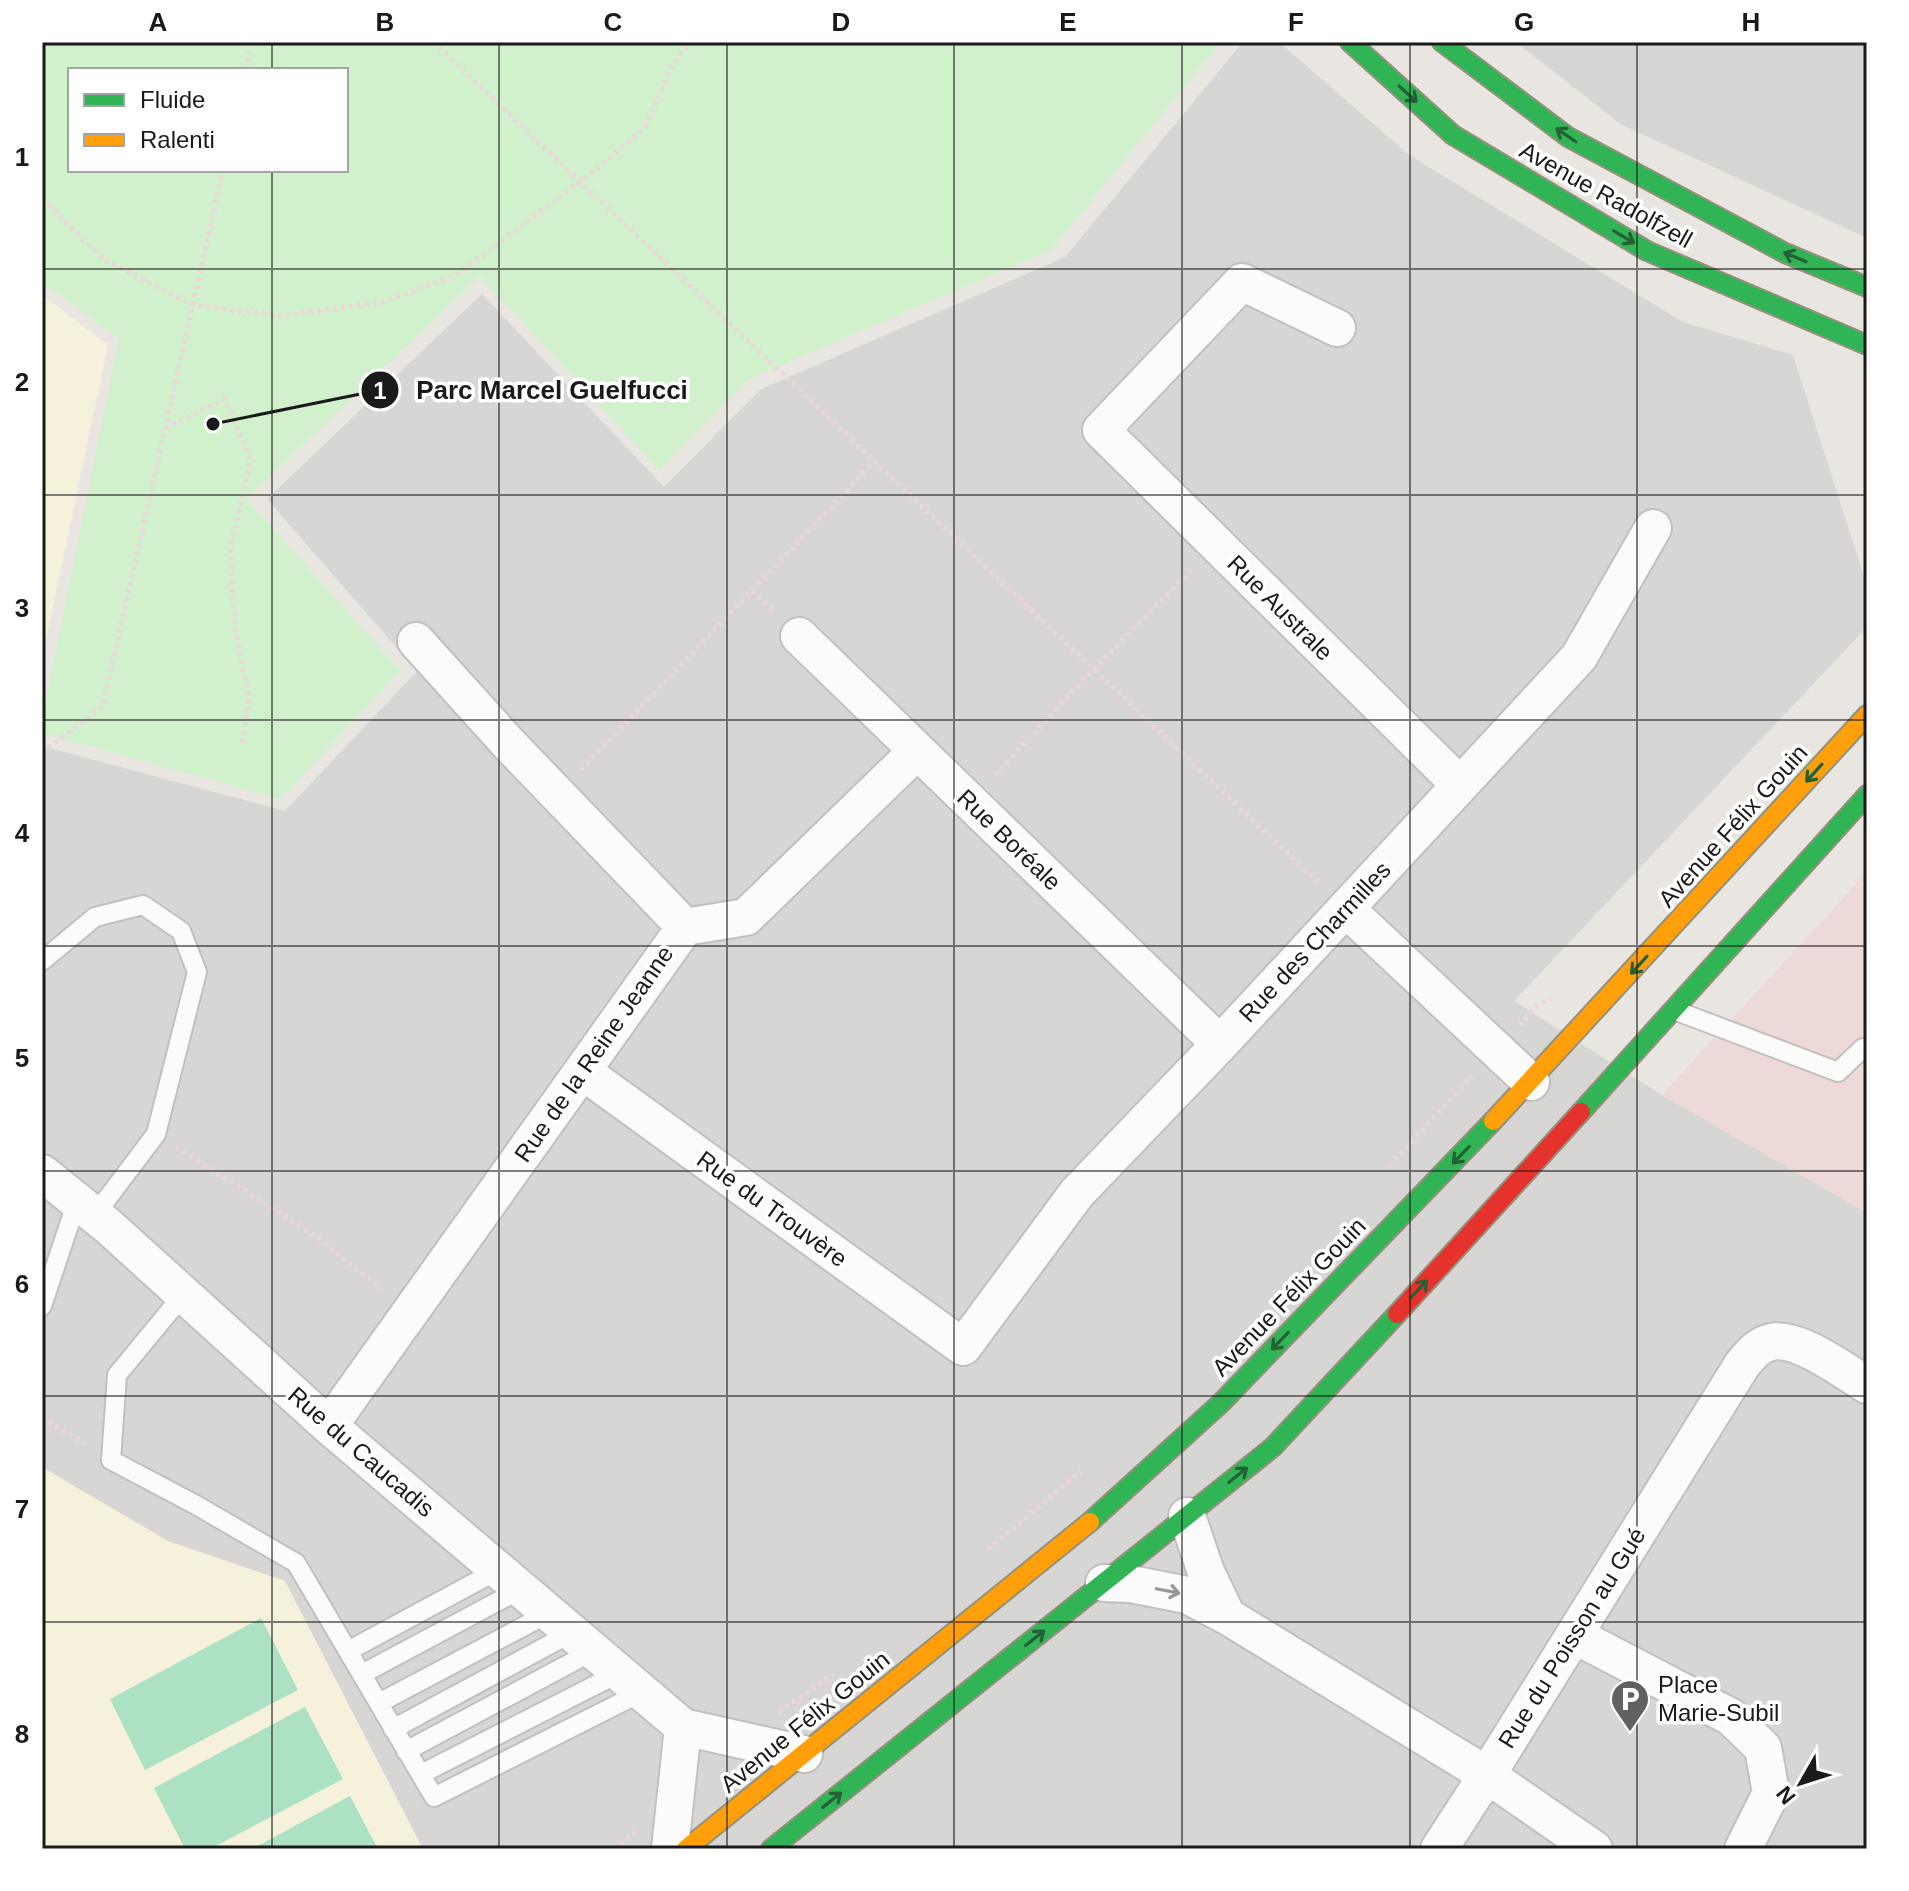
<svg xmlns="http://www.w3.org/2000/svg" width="1909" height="1891" font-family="Helvetica,sans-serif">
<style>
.residential{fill:#d8d6d4}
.commercial{fill:#ecd9d8}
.education{fill:#f5f1db}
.religious{fill:#d7d6d4}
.park{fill:#d1f0cc;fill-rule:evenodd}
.pitch{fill:#ade1c4}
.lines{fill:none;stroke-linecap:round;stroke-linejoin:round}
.lane-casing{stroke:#c1c0be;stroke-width:22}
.street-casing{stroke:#c1c0be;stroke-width:40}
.fast-casing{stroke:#93917b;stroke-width:22}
.slow-casing{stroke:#93917b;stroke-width:22}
.jam-casing{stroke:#93917b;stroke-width:22}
.path{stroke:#ead7d7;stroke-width:5;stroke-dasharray:4 4;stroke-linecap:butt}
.lane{stroke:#fcfbfb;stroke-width:18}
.street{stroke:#fcfbfb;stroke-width:36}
.fast{stroke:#30b455;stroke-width:18}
.slow{stroke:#ff9f0a;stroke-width:18}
.jam{stroke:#e5322d;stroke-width:18}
.oneway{stroke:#245f35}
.oneway2{stroke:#969696}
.grid{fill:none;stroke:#1a1a1a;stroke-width:2;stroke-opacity:0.55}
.labels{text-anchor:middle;stroke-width:7;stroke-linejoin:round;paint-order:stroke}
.street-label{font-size:24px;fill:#1a1a1a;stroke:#fff}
.poi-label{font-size:24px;fill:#1a1a1a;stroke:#fff;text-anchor:start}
.leader{fill:none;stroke:#1a1a1a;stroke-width:3}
.callout-dot{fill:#1a1a1a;stroke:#fff;stroke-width:3}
.mark-label{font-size:24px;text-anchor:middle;font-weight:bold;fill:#fff}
.callout-label{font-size:26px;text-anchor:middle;font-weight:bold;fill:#1a1a1a;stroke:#fff;stroke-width:7;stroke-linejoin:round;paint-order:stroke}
.neatline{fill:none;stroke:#1a1a1a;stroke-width:3}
.grid-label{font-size:26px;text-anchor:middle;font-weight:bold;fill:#1a1a1a}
</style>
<rect width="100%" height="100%" fill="#e9e6e2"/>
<path class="residential" d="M1243 42H1279L1409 155 1683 322 1793 355 1867 586V627L1514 1001 1662 1095 1867 1213V1849H42V746L285 811 417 671 267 499 482 294 664 487 761 389 1065 257Z
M1516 42H1867V238L1620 124Z"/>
<path class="commercial" d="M1867 872V1213L1662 1095Z"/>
<path class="education" d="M42 295 108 345 42 660Z
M42 1467 168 1541 285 1581 423 1849H42Z"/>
<path class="religious" d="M42 1245 110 1279 59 1405 42 1433Z
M206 1346 435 1536 407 1569 182 1377Z
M1574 1635 1763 1748 1743 1849H1594L1487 1775Z"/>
<path class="park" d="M42 42H1221L1051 250 750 378 659 470 480 276 246 499 400 670 281 799 42 733V719L119 339 42 282ZM70 70H346V170H70Z"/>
<path class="pitch" d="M261 1618 298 1690 145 1770 110 1699Z
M305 1707 343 1779 210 1849H185L154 1788Z
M350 1796 378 1849H252Z"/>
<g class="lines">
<defs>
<path id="lane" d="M42 961 95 917 143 905 181 931 197 972 156 1134 94 1216
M1674 1010 1838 1072 1863 1048
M183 1295 117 1375 111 1460 196 1505 296 1563 434 1797 642 1692
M42 1306 77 1201
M348 1651 498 1570
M362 1674 521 1589
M379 1703 549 1613
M393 1729 571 1633
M406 1751 593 1651
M421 1774 619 1673"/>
<path id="street" d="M1337 328 1242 282 1101 430 1460 785
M799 636 1220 1044
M416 641 508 743 685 927
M1346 909 1531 1082
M582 1071 963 1347 1077 1193 1220 1044 1579 657 1653 528
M42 1173 108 1226 329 1426 683 1727 804 1754
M329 1426 685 927 746 917 917 751
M1187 1516 1206 1572 1227 1616
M1104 1583 1131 1584 1187 1595 1227 1616 1487 1775 1742 1365C1750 1355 1758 1345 1771 1342 1798 1336 1844 1371 1867 1385
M1574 1635 1731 1717 1763 1748 1771 1793 1743 1849
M670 1849 683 1727
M1439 1849 1487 1775 1594 1849"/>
<path id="fast" d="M1350 42 1453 135 1647 251 1867 345
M1442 42 1568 137 1785 253 1867 287
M1581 1112 1867 795
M1090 1522 1221 1403 1493 1121
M771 1849 1273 1447 1397 1314"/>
<path id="slow" d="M1493 1121 1867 715
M686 1849 1090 1522"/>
<path id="jam" d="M1397 1314 1581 1112"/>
</defs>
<use href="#lane" class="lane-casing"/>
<use href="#street" class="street-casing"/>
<use href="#fast" class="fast-casing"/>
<use href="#slow" class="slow-casing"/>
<use href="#jam" class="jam-casing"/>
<path class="path" d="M433 42 1319 883
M245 70 252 42
M42 199 105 260 193 305 280 316 383 302 456 275 580 182 645 128 673 64 691 42
M165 428 225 399 251 460 230 549 235 629 249 697 242 745
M752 591 774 612
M42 753 103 706 223 170
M581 770 874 462
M995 775 1093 670 1193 568
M1519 1025 1538 1004 1551 999
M176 1147 317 1237 381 1289
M1389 1166 1472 1076
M42 1417 85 1444
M988 1550 1081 1471
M779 1712 834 1674
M614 1849 636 1831"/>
<use href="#lane" class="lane"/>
<use href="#street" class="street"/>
<use href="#fast" class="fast"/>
<use href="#slow" class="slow"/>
<use href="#jam" class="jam"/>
</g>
<defs><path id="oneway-shaft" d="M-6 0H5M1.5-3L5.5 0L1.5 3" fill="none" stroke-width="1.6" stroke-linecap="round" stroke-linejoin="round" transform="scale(2)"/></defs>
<g class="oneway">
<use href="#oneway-shaft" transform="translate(1408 94) rotate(42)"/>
<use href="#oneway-shaft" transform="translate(1566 135) rotate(-146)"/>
<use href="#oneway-shaft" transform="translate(1624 237) rotate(31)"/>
<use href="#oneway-shaft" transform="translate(1795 257) rotate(-157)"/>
<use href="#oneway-shaft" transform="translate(1814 773) rotate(132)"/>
<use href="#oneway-shaft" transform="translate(1639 965) rotate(132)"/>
<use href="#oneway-shaft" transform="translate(1461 1155) rotate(134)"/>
<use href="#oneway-shaft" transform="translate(1419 1289) rotate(-47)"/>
<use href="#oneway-shaft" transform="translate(1280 1341) rotate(134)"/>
<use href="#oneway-shaft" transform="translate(1238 1475) rotate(-39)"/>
<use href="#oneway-shaft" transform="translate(1035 1638) rotate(-39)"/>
<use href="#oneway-shaft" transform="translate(832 1800) rotate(-39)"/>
</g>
<use class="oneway2" href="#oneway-shaft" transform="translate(1168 1591) rotate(11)"/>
<path class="grid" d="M272 42V70M499 42V1849M727 42V1849M954 42V1849M1182 42V1849M1410 42V1849M1637 42V1849M272 170V1849M42 269H1867M42 495H1867M42 720H1867M42 946H1867M42 1171H1867M42 1396H1867M42 1622H1867"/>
<defs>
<symbol id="parking-pin" viewBox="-11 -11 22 30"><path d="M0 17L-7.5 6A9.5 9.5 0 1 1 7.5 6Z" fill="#626160" stroke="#fff"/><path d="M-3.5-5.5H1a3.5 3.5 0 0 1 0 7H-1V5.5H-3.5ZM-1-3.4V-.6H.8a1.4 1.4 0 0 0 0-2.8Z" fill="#fff"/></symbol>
</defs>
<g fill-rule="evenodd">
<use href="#parking-pin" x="1608" y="1677" width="44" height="60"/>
</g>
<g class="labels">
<g class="street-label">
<text transform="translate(1606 195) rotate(29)" y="8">Avenue Radolfzell</text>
<text transform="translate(1280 608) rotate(45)" y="8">Rue Australe</text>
<text transform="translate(1733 826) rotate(-48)" y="8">Avenue Félix Gouin</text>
<text transform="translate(1009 840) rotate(44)" y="8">Rue Boréale</text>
<text transform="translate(1315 942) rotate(-47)" y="8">Rue des Charmilles</text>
<text transform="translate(594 1054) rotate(-55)" y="8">Rue de la Reine Jeanne</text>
<text transform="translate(772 1209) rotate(36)" y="8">Rue du Trouvère</text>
<text transform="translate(1289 1297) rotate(-46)" y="8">Avenue Félix Gouin</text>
<text transform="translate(361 1452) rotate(41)" y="8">Rue du Caucadis</text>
<text transform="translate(1572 1638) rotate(-58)" y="8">Rue du Poisson au Gué</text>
<text transform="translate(805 1722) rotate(-39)" y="8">Avenue Félix Gouin</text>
</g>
<g class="poi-label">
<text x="1658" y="1693">Place<tspan x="1658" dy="28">Marie-Subil</tspan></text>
</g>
</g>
<path class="leader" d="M213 424L380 390"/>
<g class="callout-dot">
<circle cx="213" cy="424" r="8"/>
<circle cx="380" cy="390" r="20"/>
</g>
<g class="mark-label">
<text x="380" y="399">1</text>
</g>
<g class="callout-label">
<text x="552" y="399">Parc Marcel Guelfucci</text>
</g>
<rect width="1909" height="1891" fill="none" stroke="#ffffff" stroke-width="88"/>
<rect x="68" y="68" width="280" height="104" fill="#ffffff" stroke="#a3a3a3" stroke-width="2"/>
<rect x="84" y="94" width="40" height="12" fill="#30b455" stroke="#a3a3a3" stroke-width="2"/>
<text x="140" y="108" font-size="24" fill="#1a1a1a">Fluide</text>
<rect x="84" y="134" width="40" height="12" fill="#ff9f0a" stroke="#a3a3a3" stroke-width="2"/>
<text x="140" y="148" font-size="24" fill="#1a1a1a">Ralenti</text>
<g transform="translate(1801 1783) rotate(231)" stroke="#ffffff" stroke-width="6" paint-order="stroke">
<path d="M0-6L14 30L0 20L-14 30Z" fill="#1a1a1a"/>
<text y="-12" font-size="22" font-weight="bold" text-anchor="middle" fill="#1a1a1a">N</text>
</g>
<rect x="44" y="44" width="1821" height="1803" class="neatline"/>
<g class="grid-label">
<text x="158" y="31">A</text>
<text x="385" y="31">B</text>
<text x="613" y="31">C</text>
<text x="841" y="31">D</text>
<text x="1068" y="31">E</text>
<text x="1296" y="31">F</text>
<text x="1524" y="31">G</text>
<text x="1751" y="31">H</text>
<text x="22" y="166">1</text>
<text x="22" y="391">2</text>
<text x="22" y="617">3</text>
<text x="22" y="842">4</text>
<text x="22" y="1067">5</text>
<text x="22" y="1293">6</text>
<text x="22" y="1518">7</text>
<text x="22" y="1743">8</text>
</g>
</svg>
